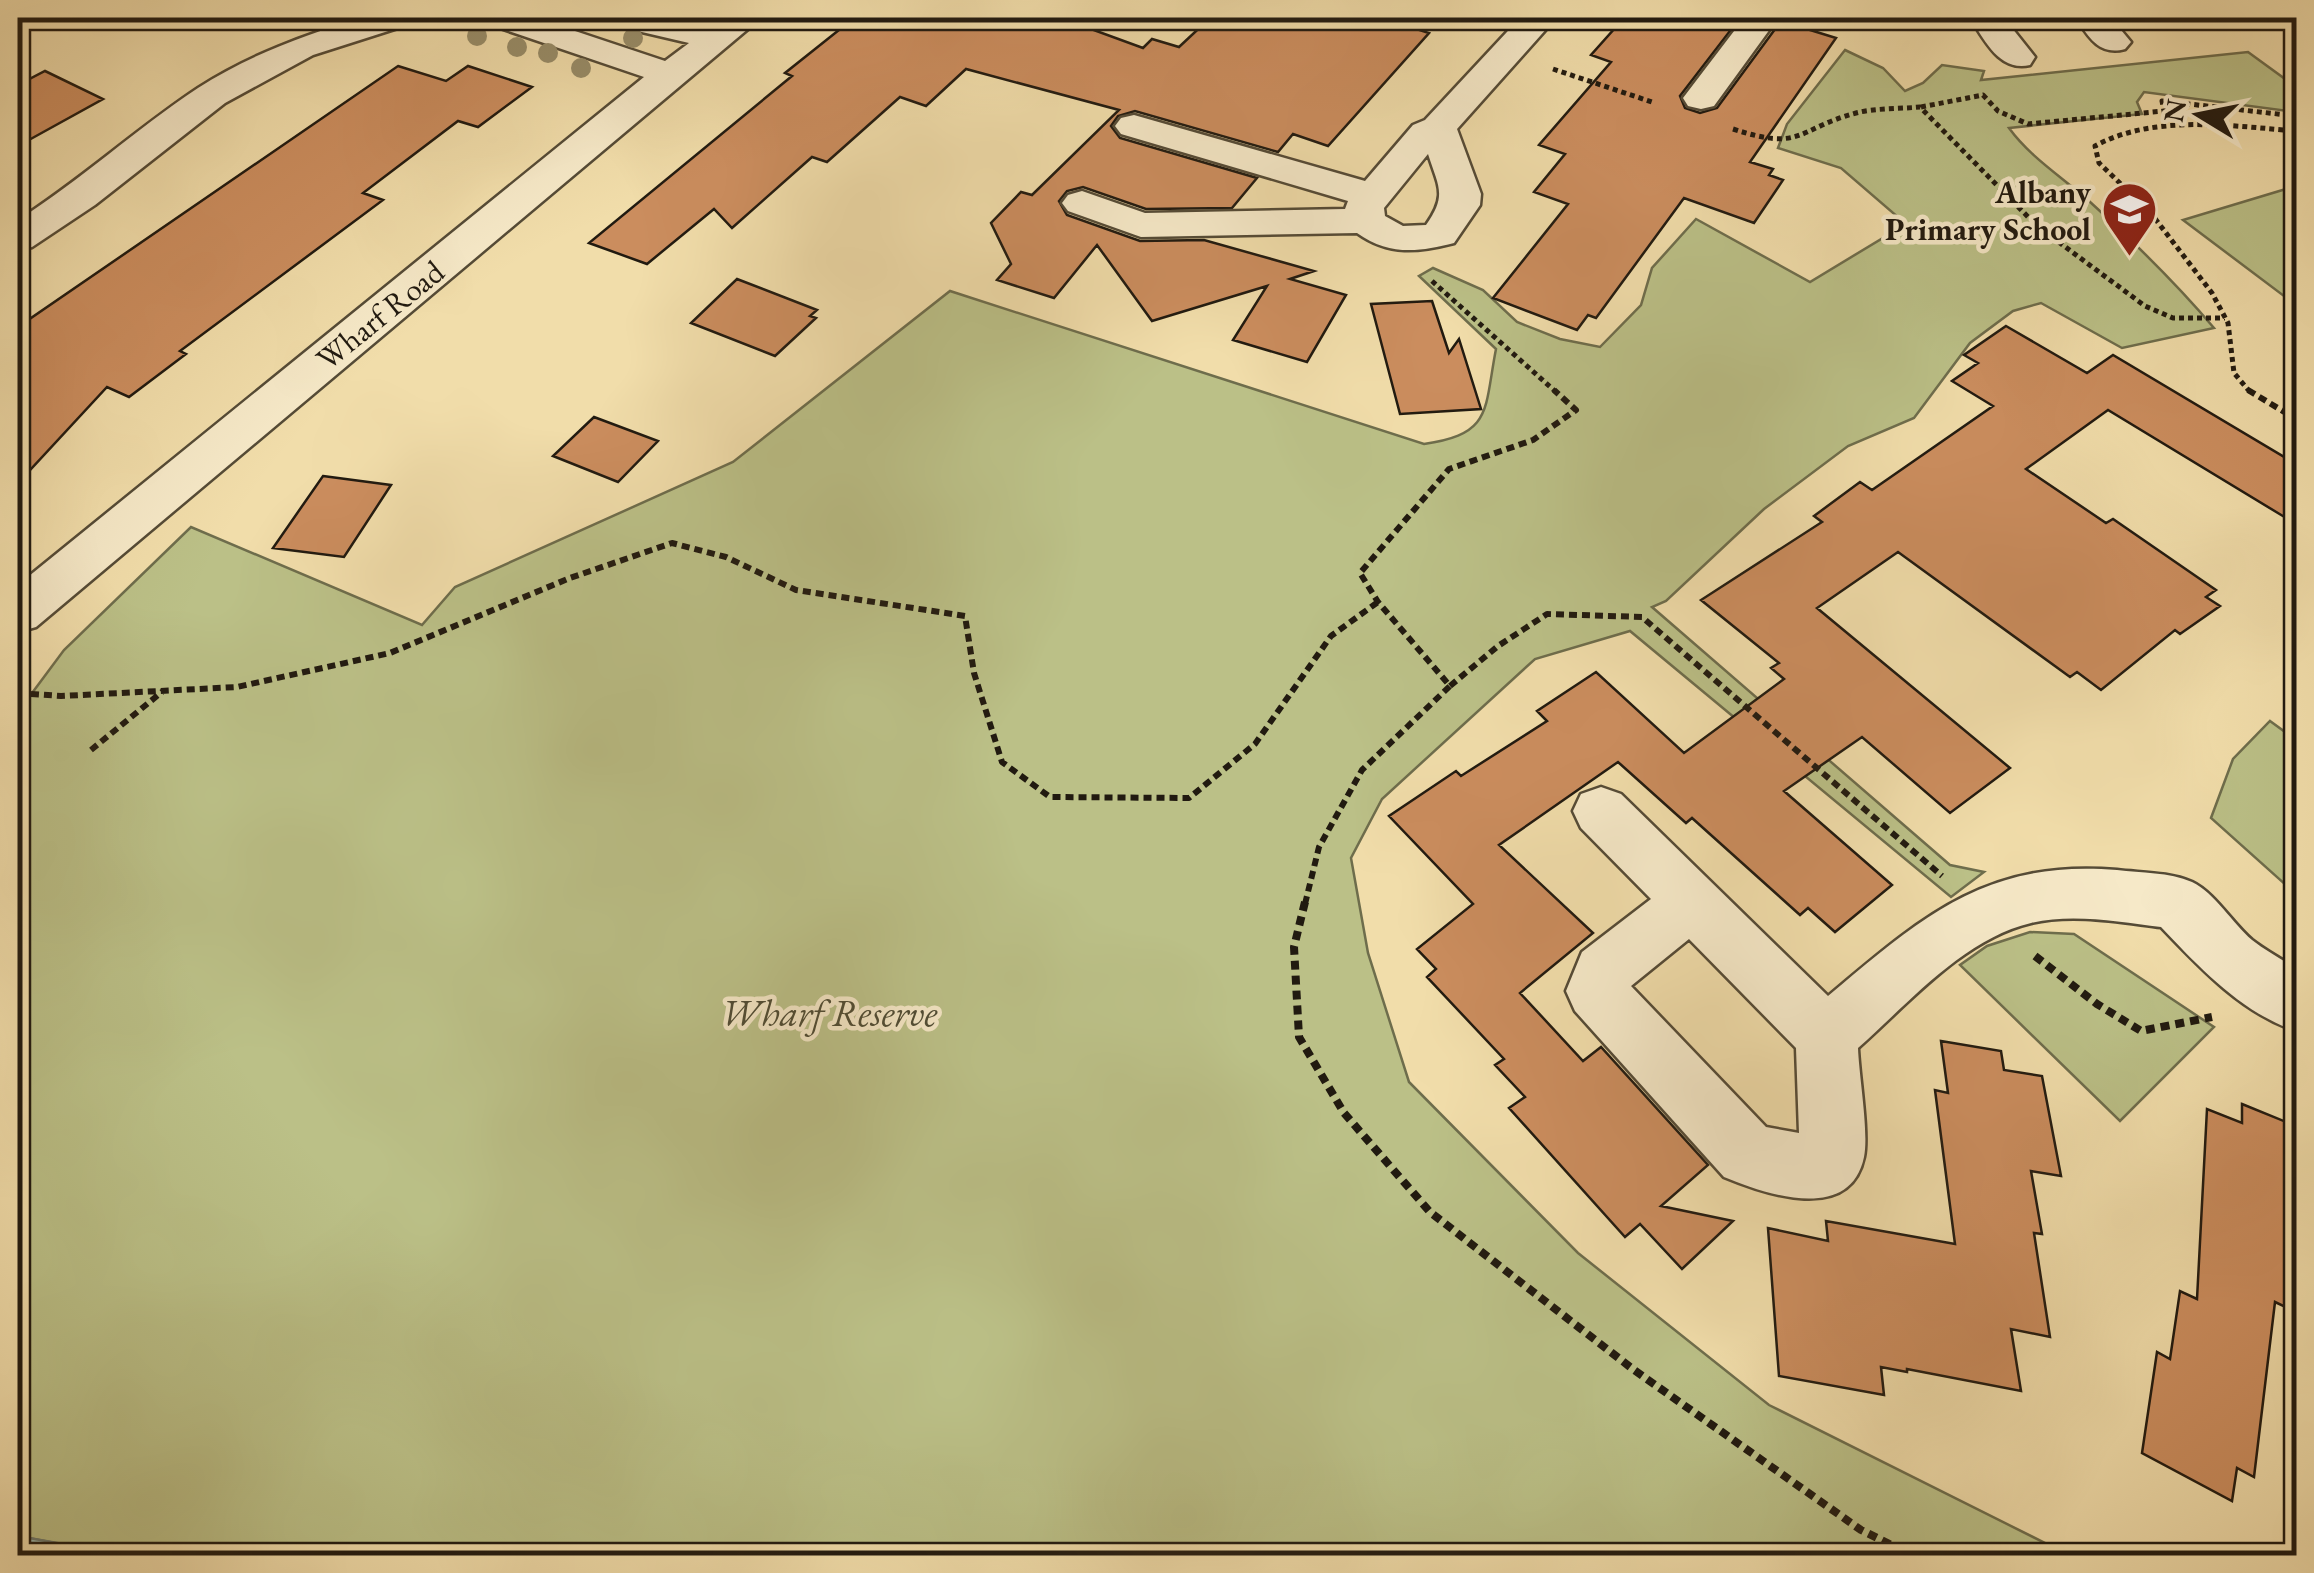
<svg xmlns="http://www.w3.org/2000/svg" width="2314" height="1573" font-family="'EB Garamond',serif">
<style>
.green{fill:#bbc087;stroke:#6e6d4c;stroke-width:2.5}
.water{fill:#9cbab1;stroke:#6b7a71;stroke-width:2.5}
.building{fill:#cb8d5e;stroke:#211a10;stroke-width:2.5}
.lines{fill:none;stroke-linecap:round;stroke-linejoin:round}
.minor-casing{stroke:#554b36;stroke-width:5}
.path-far2{stroke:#211a10;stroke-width:5;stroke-dasharray:5 4;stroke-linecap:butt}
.path-far1{stroke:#211a10;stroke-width:6;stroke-dasharray:8 5;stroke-linecap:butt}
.path{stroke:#211a10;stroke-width:8;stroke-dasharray:9 6;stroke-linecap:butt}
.minor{fill:#f6e9c8;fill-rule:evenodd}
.tree{fill:#988d69}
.labels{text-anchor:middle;stroke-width:9;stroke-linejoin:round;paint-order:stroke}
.far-poi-label{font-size:32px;font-weight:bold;fill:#211a10;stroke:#f6e9c8;text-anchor:end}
.far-street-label{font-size:32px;fill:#211a10;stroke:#f6e9c8}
.park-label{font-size:38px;font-style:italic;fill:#4f4c34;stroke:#f6e9c8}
</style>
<rect width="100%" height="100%" fill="#f1ddaa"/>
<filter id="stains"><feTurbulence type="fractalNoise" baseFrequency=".002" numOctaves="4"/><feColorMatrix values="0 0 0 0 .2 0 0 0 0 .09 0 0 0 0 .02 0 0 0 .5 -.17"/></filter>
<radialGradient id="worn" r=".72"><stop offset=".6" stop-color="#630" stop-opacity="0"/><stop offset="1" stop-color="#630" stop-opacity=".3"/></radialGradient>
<path class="green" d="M1845 50 1883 68 1905 91 1923 83 1942 65 1984 71 1981 80 2248 52 2296 87V112L2144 92 2137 102 2142 114 2009 128C2030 157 2062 177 2089 201 2133 241 2175 282 2214 328L2122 348 2041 303 2013 311 1970 343 1914 418 1848 446 1764 509 1666 601 1652 607 1950 865 1984 872 1951 897 1630 631 1535 659 1382 799 1351 858 1368 953 1409 1082 1578 1253 1769 1405 2069 1555 124 1556 18 1536V712L64 650 191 527 422 625 455 587 733 462 950 291 1424 444C1493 434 1484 410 1496 349L1419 276 1433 268 1483 290 1517 322 1560 339 1600 347 1641 305 1652 268 1696 219 1810 282 1906 224 1841 168 1778 148 1787 124Z
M2296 186V305L2183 220Z
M2270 721 2296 740V894L2211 818 2233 759Z
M2030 932 2074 934 2214 1027 2120 1121 1960 965 1987 946Z"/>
<path class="water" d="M18 1536 124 1555H18Z"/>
<path class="building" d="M854 18H1061L1143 48 1152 39 1179 47 1210 18H1382L1429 33 1328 146 1293 134 1278 152 1135 111 1118 116 1111 126 1120 138 1257 178 1232 208 1146 209 1083 187 1067 191 1059 201 1067 215 1140 241 1204 240 1314 271 1290 279 1346 295 1307 362 1233 340 1267 286 1152 321 1097 245 1054 298 997 280 1011 264 991 223 1021 192 1032 195 1119 110 966 69 926 106 900 97 827 162 812 157 732 228 714 209 647 264 589 243 792 76 785 73Z
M1624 18H1740L1680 96 1685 108 1700 113 1717 108 1781 21 1836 38 1750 162 1773 169 1769 175 1783 180 1754 223 1684 198 1596 318 1588 315 1577 330 1493 298 1568 204 1534 192 1565 154 1539 145 1611 62 1591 55Z
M398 66 446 81 468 66 532 87 478 127 458 121 363 193 383 200 180 351 186 354 129 397 107 387 18 483V327Z
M45 71 103 99 18 146V85Z
M737 279 817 310 810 316 816 318 775 356 691 323Z
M1432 301 1449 353 1459 339 1481 409 1400 414 1371 304Z
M2006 326 2087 373 2113 355 2296 464V524L2108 410 2026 469 2106 523 2113 519 2216 590 2206 597 2220 606 2180 634 2175 630 2101 690 2077 672 2070 677 1898 552 1817 608 2010 768 1950 813 1862 737 1784 791 1892 885 1835 932 1808 908 1800 915 1692 818 1686 823 1618 762 1499 845 1593 933 1520 993 1583 1061 1601 1047 1708 1165 1661 1206 1733 1221 1682 1269 1640 1224 1625 1237 1509 1108 1525 1097 1495 1065 1504 1059 1427 977 1436 969 1417 949 1473 904 1389 816 1456 771 1461 776 1547 721 1537 711 1596 672 1684 753 1784 679 1771 668 1779 663 1701 600 1822 522 1814 516 1860 482 1872 490 1993 406 1952 381 1978 363 1964 355Z
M594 417 658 441 618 482 553 456Z
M323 476 391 485 344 557 273 548Z
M1941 1041 2001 1051 2004 1070 2042 1076 2061 1176 2031 1171 2042 1234 2034 1233 2050 1337 2011 1329 2021 1391 1907 1369V1372L1881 1367 1884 1395 1779 1376 1768 1228 1828 1241 1826 1221 1955 1244 1935 1090 1948 1093Z
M2242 1104 2296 1126V1312L2275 1302 2254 1477 2237 1468 2232 1501 2142 1453 2157 1352 2170 1359 2180 1291 2197 1299 2207 1109 2242 1123Z"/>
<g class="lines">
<defs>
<path id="minor" d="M361 18H412L407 25 313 55 225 103 95 205 32 247 18 250V220C81 180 136 129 198 88 249 55 305 35 361 18Z
M486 18H536L665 61 689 43 612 25 607 18H668L710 27 723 18H761L36 627 18 632V585L644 77 491 25Z
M1520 18H1556L1457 129 1481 194 1480 205 1454 243C1419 252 1389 256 1357 233L1141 237 1068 211 1062 203 1068 195 1082 191 1145 213 1345 209 1348 201 1121 134 1115 126 1121 118 1134 115 1365 181 1413 125 1425 120ZM1428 154C1439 188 1447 195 1426 225L1403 226 1385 216 1384 208Z
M1744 18H1778L1714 106 1701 109 1688 106 1683 98Z
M1970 18H2004L2035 57 2030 65C1999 72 1985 40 1970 18Z
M2076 18H2111L2131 42 2125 49C2100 56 2089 38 2076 18Z
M1601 787 1621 794 1828 996C1922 917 1986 859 2117 870 2141 873 2169 872 2192 882 2215 893 2232 923 2252 940 2266 951 2282 959 2296 969V1031C2242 1013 2200 968 2161 927 2119 922 2073 913 2031 923 1963 939 1908 1004 1858 1048 1859 1076 1869 1133 1864 1157 1850 1224 1765 1194 1724 1177L1575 1011 1566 991 1582 952 1651 899 1581 828 1573 811 1581 794ZM1689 939 1796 1048 1799 1133 1766 1127 1631 986Z"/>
</defs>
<use href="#minor" class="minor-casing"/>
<path class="path-far2" d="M1553 69 1655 103
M1921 107 1983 95 1998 111 2028 124 2164 111 2162 101 2296 116
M1733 129C1803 152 1796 129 1856 113 1875 108 1899 109 1920 107L2037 226 2145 306 2173 318H2225
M1432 281 1556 392
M2250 392 2234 373 2228 323 2212 293 2150 212 2099 163 2095 146C2153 114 2232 126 2296 131"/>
<path class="path-far1" d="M2248 390 2296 419
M1450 686 1498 646 1547 614 1642 617 1942 876
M18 693 61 696 237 687 390 653 570 578 672 543 726 557 796 590 965 616 974 673 1002 762 1050 797 1189 798 1255 744 1331 636 1378 602
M91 750 163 691
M1305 904 1319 847 1362 770 1450 686 1378 602 1360 573 1449 469 1533 440 1576 410 1554 390"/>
<path class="path" d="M1305 902 1294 947 1299 1037 1344 1113 1430 1212 1634 1370 1861 1530 1914 1556
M2035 956 2097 1004 2141 1031 2212 1017"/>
<use href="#minor" class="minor"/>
</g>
<g class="tree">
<circle cx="477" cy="36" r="10"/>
<circle cx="633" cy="38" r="10"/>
<circle cx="517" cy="47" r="10"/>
<circle cx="548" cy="53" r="10"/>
<circle cx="581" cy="68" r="10"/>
</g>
<defs>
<symbol id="school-pin" viewBox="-11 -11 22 30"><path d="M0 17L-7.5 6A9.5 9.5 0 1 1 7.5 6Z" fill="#8f2418" stroke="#f6e9c8"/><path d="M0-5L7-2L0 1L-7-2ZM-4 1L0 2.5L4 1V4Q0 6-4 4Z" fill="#fff"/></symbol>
</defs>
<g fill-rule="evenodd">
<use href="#school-pin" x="2098" y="178" width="63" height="86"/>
</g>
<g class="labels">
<g class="far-poi-label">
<text x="2091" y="203">Albany<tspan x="2091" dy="37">Primary School</tspan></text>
</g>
<g class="far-street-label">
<text transform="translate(380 315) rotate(-39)" y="11">Wharf Road</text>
</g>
<g class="park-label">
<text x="829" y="1026">Wharf Reserve</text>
</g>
</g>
<rect width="2314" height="1573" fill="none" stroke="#f1ddaa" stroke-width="60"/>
<rect x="20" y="20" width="2274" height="1533" fill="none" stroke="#211a10" stroke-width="5"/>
<rect x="30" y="30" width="2254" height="1513" fill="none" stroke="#211a10" stroke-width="2.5"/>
<g transform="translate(2199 115) rotate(280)" stroke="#f6e9c8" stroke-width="8" paint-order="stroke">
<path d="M0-8L18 38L0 25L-18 38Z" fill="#211a10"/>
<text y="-15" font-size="28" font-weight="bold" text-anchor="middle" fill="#211a10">N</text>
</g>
<rect width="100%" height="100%" filter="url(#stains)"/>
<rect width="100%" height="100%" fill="url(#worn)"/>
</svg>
